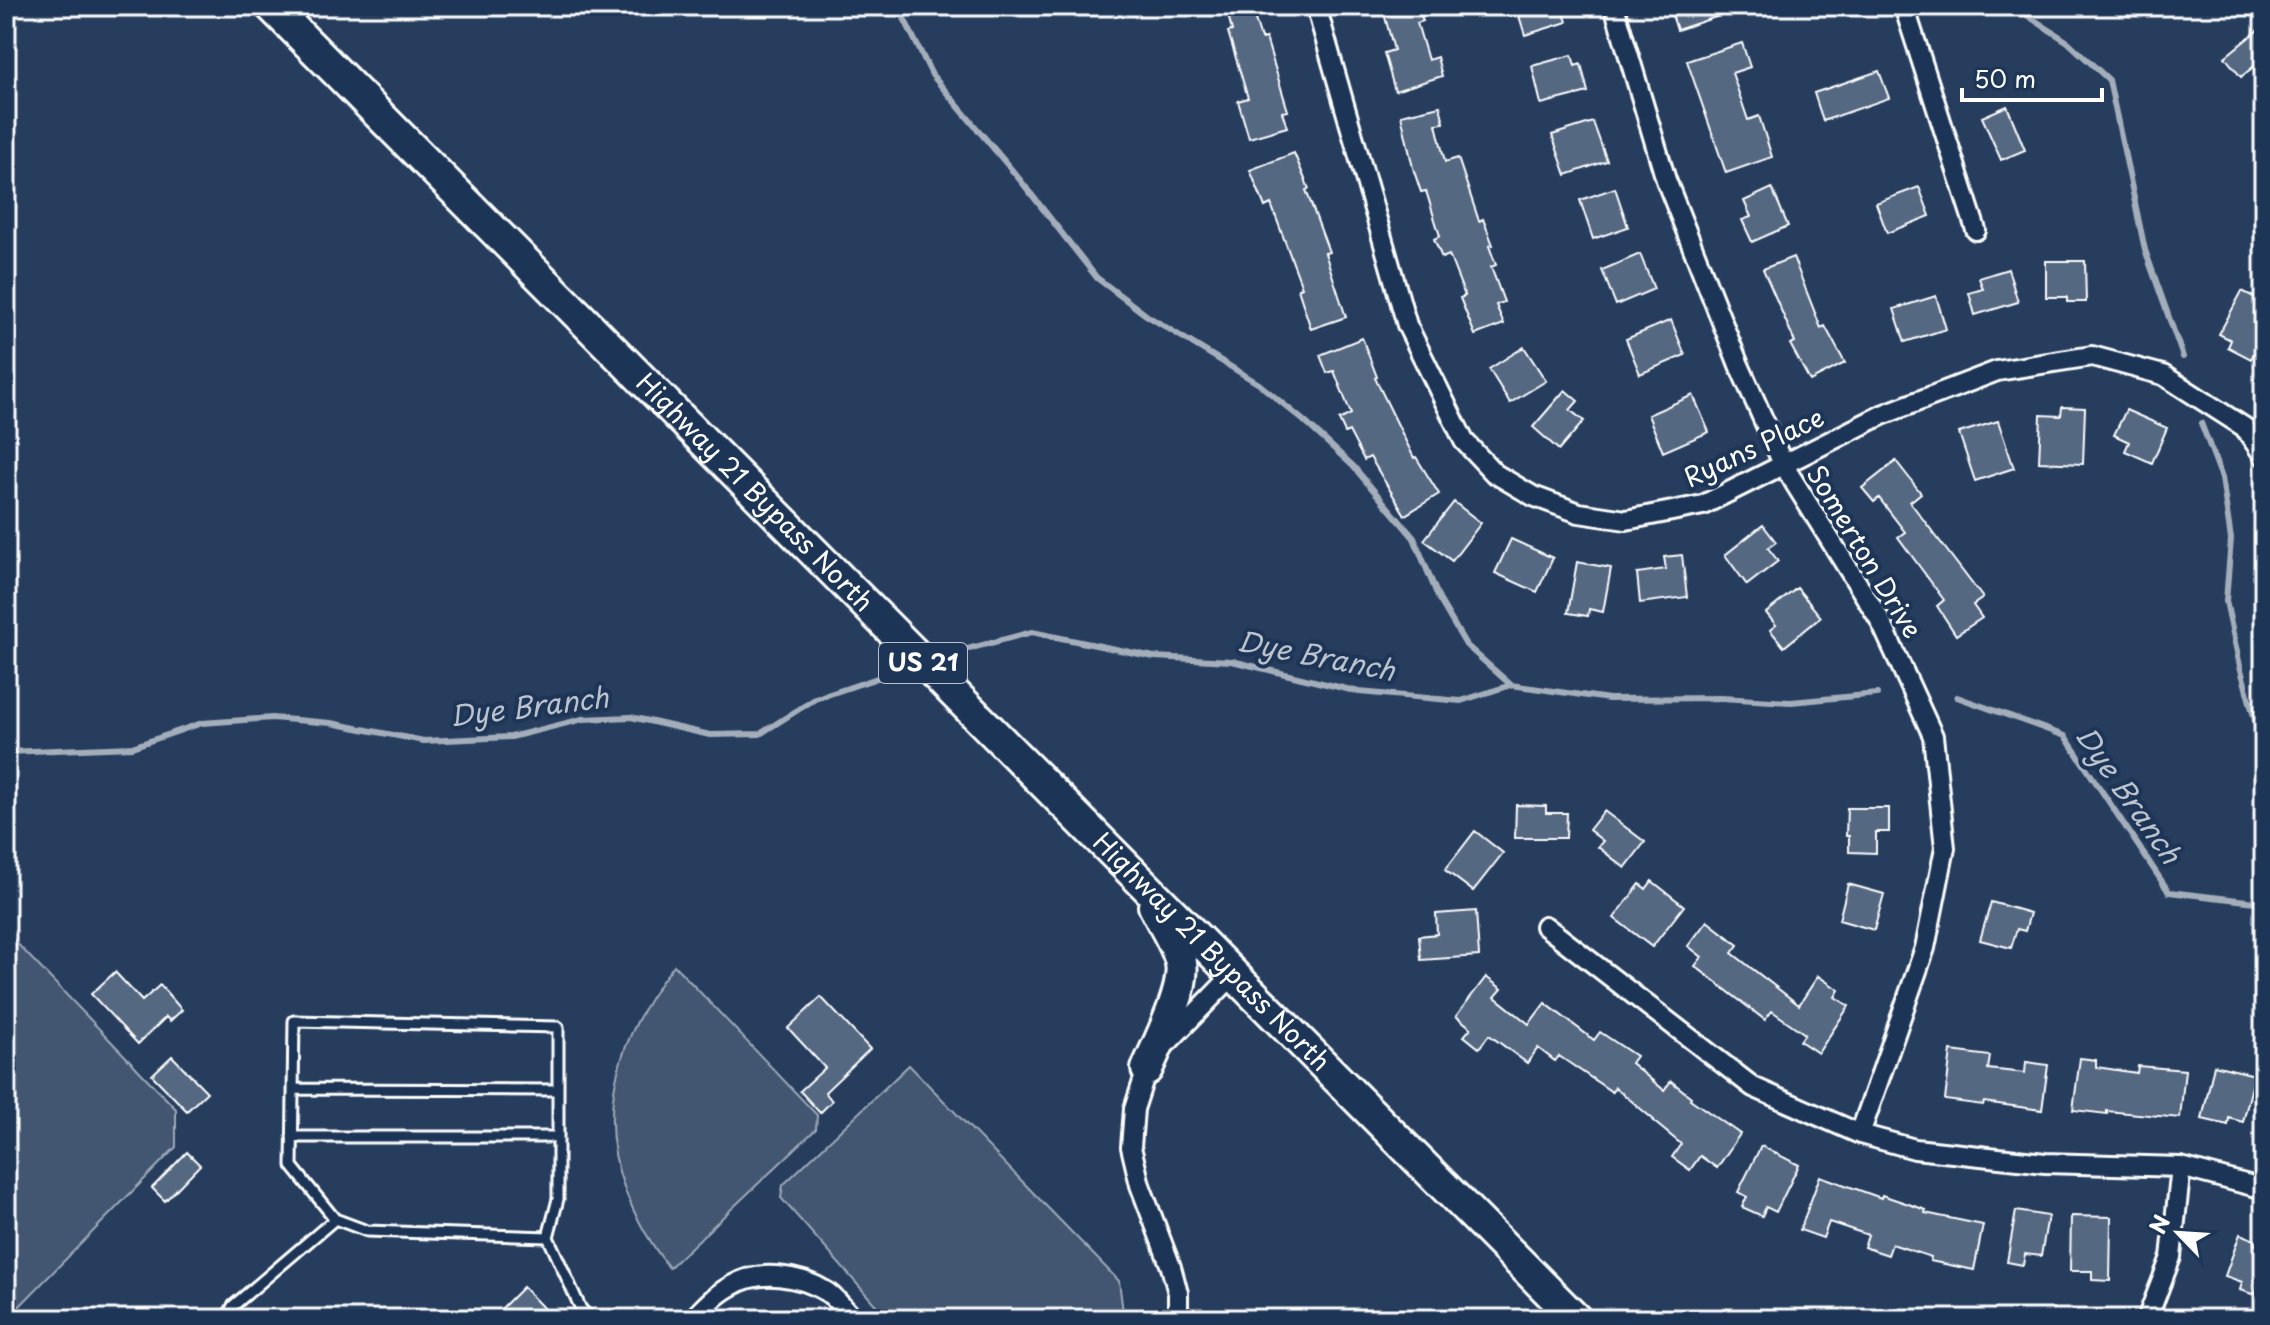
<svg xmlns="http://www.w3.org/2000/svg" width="2270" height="1325" font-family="'Playpen Sans',sans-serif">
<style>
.green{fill:#425672;stroke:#a0aab8;stroke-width:2}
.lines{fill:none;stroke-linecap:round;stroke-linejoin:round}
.stream{stroke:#a4aebb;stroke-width:6}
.building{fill:#556781;stroke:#fff;stroke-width:2}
.service-casing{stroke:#fff;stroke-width:15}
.minor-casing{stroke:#fff;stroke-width:24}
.primary-casing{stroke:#fff;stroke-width:36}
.service{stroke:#1d3557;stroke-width:9}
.minor{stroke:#1d3557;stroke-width:18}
.primary{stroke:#1d3557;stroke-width:30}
.labels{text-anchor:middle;stroke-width:8;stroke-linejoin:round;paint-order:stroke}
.shield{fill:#1d3557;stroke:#bbc2cd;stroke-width:2}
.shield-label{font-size:24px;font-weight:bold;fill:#fff}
.street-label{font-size:26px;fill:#fff;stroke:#1d3557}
.water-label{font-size:28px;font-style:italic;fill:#bbc2cc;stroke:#1d3557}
</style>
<rect width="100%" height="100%" fill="#263d5e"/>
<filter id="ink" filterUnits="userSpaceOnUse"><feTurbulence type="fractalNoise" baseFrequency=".0125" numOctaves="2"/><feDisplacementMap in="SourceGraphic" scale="16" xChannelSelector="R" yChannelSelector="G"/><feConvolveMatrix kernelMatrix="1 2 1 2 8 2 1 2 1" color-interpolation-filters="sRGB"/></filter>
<g filter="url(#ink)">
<path class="green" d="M6 935H9L176 1109V1147L7 1319Z
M674 965 817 1115 816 1129 669 1268C590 1164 594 1066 674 965Z
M909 1065 1119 1281 1123 1312 1116 1319H888L781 1198 783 1185Z"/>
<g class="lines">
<path class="stream" d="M898 6 932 75 1021 181 1097 278 1146 315 1259 384 1304 421 1353 466 1414 538 1439 599 1466 645 1511 685
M2013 6 2068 42 2109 80 2145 250 2183 357
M2201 423 2222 478 2231 539 2226 601 2240 666 2264 753
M941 656 1032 632 1154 657 1232 661 1359 692 1461 701 1511 685 1609 699 1721 698 1791 702 1877 694
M1957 697 2065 736 2169 892 2264 903
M6 752 132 747 202 723 272 718 331 723 424 741 511 737 583 719 631 717 710 735 760 734 815 699 904 669"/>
</g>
<path class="building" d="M1226 6H1251L1261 39 1266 38 1288 111 1282 112 1287 127 1249 138 1238 101 1248 98 1228 32 1232 31Z
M1382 6H1418L1423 21 1417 23 1428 60 1437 57 1442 76 1395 91 1384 53 1394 50Z
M1516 6H1562L1567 22 1525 35Z
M1669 6H1740V9L1677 30Z
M2264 25V58L2241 77 2225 57Z
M1742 43 1750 67 1732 73 1748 120 1759 116 1772 157 1726 173 1687 61Z
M1572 55 1575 66 1581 64 1588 92 1541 104 1532 66Z
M1879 71 1889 98 1823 121 1814 93Z
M1440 106 1444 123 1436 124 1445 162 1458 158 1479 221 1483 219 1493 245 1489 246 1496 265 1491 267 1504 302 1496 305 1504 324 1475 335 1460 298 1465 296 1449 255 1442 258 1434 239 1440 236 1426 191 1421 192 1413 168 1401 115Z
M2007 106 2025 150 2001 160 1982 117Z
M1593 122 1607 161 1566 175 1552 135Z
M1294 153 1309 189 1306 190 1329 252 1325 253 1346 317 1311 329 1298 289 1302 287 1271 204 1265 207 1250 170Z
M1919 187 1930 216 1887 233 1876 203Z
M1615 188 1628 227 1593 239 1580 200Z
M1772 188 1788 226 1752 242 1742 220 1751 217 1744 201Z
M1640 254 1654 289 1616 305 1602 270Z
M1793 257 1821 328 1825 326 1845 363 1810 381 1790 344 1795 342 1763 269Z
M2046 261H2085L2086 302H2067V297H2046Z
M2008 269 2018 302 1975 315 1969 293 1983 289 1979 278Z
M2242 291 2264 302V336L2251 359 2228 347 2231 340 2219 334Z
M1936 296 1946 329 1905 342 1894 309Z
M1671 320 1685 355 1640 374 1626 339Z
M1362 338 1377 377 1375 378 1414 458 1416 457 1439 494 1405 515 1370 457 1364 460 1349 431 1345 433 1339 420 1351 414 1334 371 1327 373 1320 355Z
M1524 347 1546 381 1510 403 1489 369Z
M1565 390 1578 401 1570 410 1584 421 1559 450 1533 427Z
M1693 395 1709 432 1663 452 1648 415Z
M2062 407 2085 408 2083 464 2039 462 2041 415 2061 416Z
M2126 410 2167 428 2152 463 2125 451 2129 442 2114 435Z
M1998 421 2014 468 1975 481 1959 433Z
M1896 461 1921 493 1910 502 1983 598 1973 605 1982 618 1956 635 1937 606 1944 600 1898 537 1905 532 1879 498 1874 502 1862 488Z
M1454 502 1481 523 1452 561 1424 540Z
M1763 525 1776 542 1768 548 1778 561 1747 585 1725 555Z
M1511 539 1553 558 1537 592 1495 573Z
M1682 555 1687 597 1640 603 1637 573 1666 569 1664 557Z
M1577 562 1611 568 1603 612 1589 609 1588 616 1568 613Z
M1797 588 1821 617 1784 647 1770 630 1776 625 1766 613Z
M1516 805 1546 806V813H1567L1566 838H1515Z
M1847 808H1889V832H1876V853L1849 852V836H1846Z
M1604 811 1645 842 1625 868 1598 847 1603 841 1589 830Z
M1475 831 1503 853 1473 891 1445 870Z
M1652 881 1684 906 1652 947 1614 918 1640 884 1646 889Z
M1848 884 1884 894 1874 930 1839 920Z
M1991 902 2030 913 2025 931 2017 929 2011 948 1980 940Z
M1476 911 1479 956 1421 960 1419 936 1437 934 1436 914Z
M1707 921 1738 945 1732 953 1799 1005 1818 976 1839 990 1835 997 1849 1006 1818 1053 1800 1041 1805 1034 1772 1011 1765 1020 1695 966 1702 957 1688 946Z
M115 972 142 1001 160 985 182 1010 170 1021 166 1017 138 1044 91 994Z
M1486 977 1502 989 1495 997 1529 1024 1545 1003 1594 1040 1600 1032 1636 1056 1631 1063 1664 1090 1671 1081 1691 1097 1690 1099 1740 1134 1717 1168 1700 1156 1690 1170 1672 1157 1681 1144 1653 1121 1654 1120 1615 1087 1612 1092 1559 1056 1555 1061 1538 1048 1527 1063 1489 1035 1479 1048 1464 1036 1471 1028 1456 1016Z
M821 997 870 1049 825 1092 832 1101 820 1113 800 1091 825 1068 788 1028Z
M1951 1051 1990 1056 1988 1069 2025 1073 2026 1062 2048 1065 2042 1110 1984 1102 1983 1105 1945 1100Z
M172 1056 207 1092 187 1111 152 1075Z
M2080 1058 2096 1060V1067L2137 1073 2138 1066 2185 1070 2180 1118 2107 1111V1114L2073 1110Z
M2214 1065 2255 1075 2243 1122 2229 1118 2228 1125 2202 1119Z
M1761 1146 1799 1165 1776 1212 1766 1207 1762 1216 1742 1207 1747 1197 1738 1192Z
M187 1152 200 1165 165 1201 152 1188Z
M1820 1176 1881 1198 1882 1195 1926 1210 1925 1213 1983 1225 1974 1270 1930 1261 1931 1257 1892 1244 1888 1255 1864 1247 1868 1235 1829 1222 1823 1238 1800 1230Z
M2016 1211 2048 1216 2041 1256 2025 1254 2023 1265 2007 1262Z
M2071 1216 2111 1217 2110 1281 2092 1280V1271H2070Z
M2240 1234 2255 1240 2254 1244 2264 1248V1271L2255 1295 2240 1290 2242 1282 2225 1276Z
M523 1287 554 1319H491Z"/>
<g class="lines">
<defs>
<path id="service" d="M293 1089 558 1090
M292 1137H558
M335 1219 292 1166 294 1021 558 1027V1199L548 1237
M226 1319 233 1306 335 1219 367 1231 548 1237 581 1309 591 1319"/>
<path id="minor" d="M1316 6 1407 325 1464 441 1494 473 1533 496 1579 513 1626 520 1703 505 1882 415 1997 371 2092 356 2163 375 2244 427 2264 456
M1614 6 1666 180 1739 365 1784 466 1880 620 1933 736 1945 848 1925 948 1860 1134
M1904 6 1976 230
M1545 926 1753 1087 1860 1134 1915 1149 2045 1163 2181 1167 2264 1189
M1168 1042 1233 975
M1152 1062 1147 1069 1134 1109 1131 1147 1140 1185 1171 1267 1178 1293V1319
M693 1319C704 1307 716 1294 731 1286 759 1269 800 1275 827 1292 837 1299 845 1310 854 1319
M2147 1319 2171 1257 2181 1167"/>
<g id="primary">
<path id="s1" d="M271 6 1576 1319"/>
<path d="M1147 1069C1158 1043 1186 989 1181 963 1178 947 1161 921 1154 906"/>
</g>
</defs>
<use href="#service" class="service-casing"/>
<use href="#minor" class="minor-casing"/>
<use href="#primary" class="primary-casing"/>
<use href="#service" class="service"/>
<use href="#minor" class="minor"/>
<use href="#primary" class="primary"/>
</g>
</g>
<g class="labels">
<rect class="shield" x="879" y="643" width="88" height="40" rx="6"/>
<g class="shield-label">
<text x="923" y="671">US 21</text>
</g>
<g class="street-label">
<text transform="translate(1754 448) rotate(-25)" y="9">Ryans Place</text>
<text dy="9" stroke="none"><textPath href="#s1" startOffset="686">Highway 21 Bypass North</textPath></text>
<text transform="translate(1864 552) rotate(59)" y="9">Somerton Drive</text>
<text dy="9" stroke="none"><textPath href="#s1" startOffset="1334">Highway 21 Bypass North</textPath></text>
</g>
<g class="water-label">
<text transform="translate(1316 656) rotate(11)" y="10">Dye Branch</text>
<text transform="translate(529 707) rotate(-7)" y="10">Dye Branch</text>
<text transform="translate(2128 795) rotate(55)" y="10">Dye Branch</text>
</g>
</g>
<rect width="2270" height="1325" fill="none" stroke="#1d3557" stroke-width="32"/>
<rect x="16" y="16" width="2238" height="1293" fill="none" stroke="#fff" stroke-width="3" filter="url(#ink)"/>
<g transform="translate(2178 1233) rotate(295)" stroke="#1d3557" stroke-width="6" paint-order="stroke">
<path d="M0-6L14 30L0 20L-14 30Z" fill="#ffffff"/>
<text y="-12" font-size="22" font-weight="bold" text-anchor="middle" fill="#ffffff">N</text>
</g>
<path d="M1962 88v12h140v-12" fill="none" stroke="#ffffff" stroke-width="4"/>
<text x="1974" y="88" font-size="24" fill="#ffffff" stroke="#1d3557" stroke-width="6" paint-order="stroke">50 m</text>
</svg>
